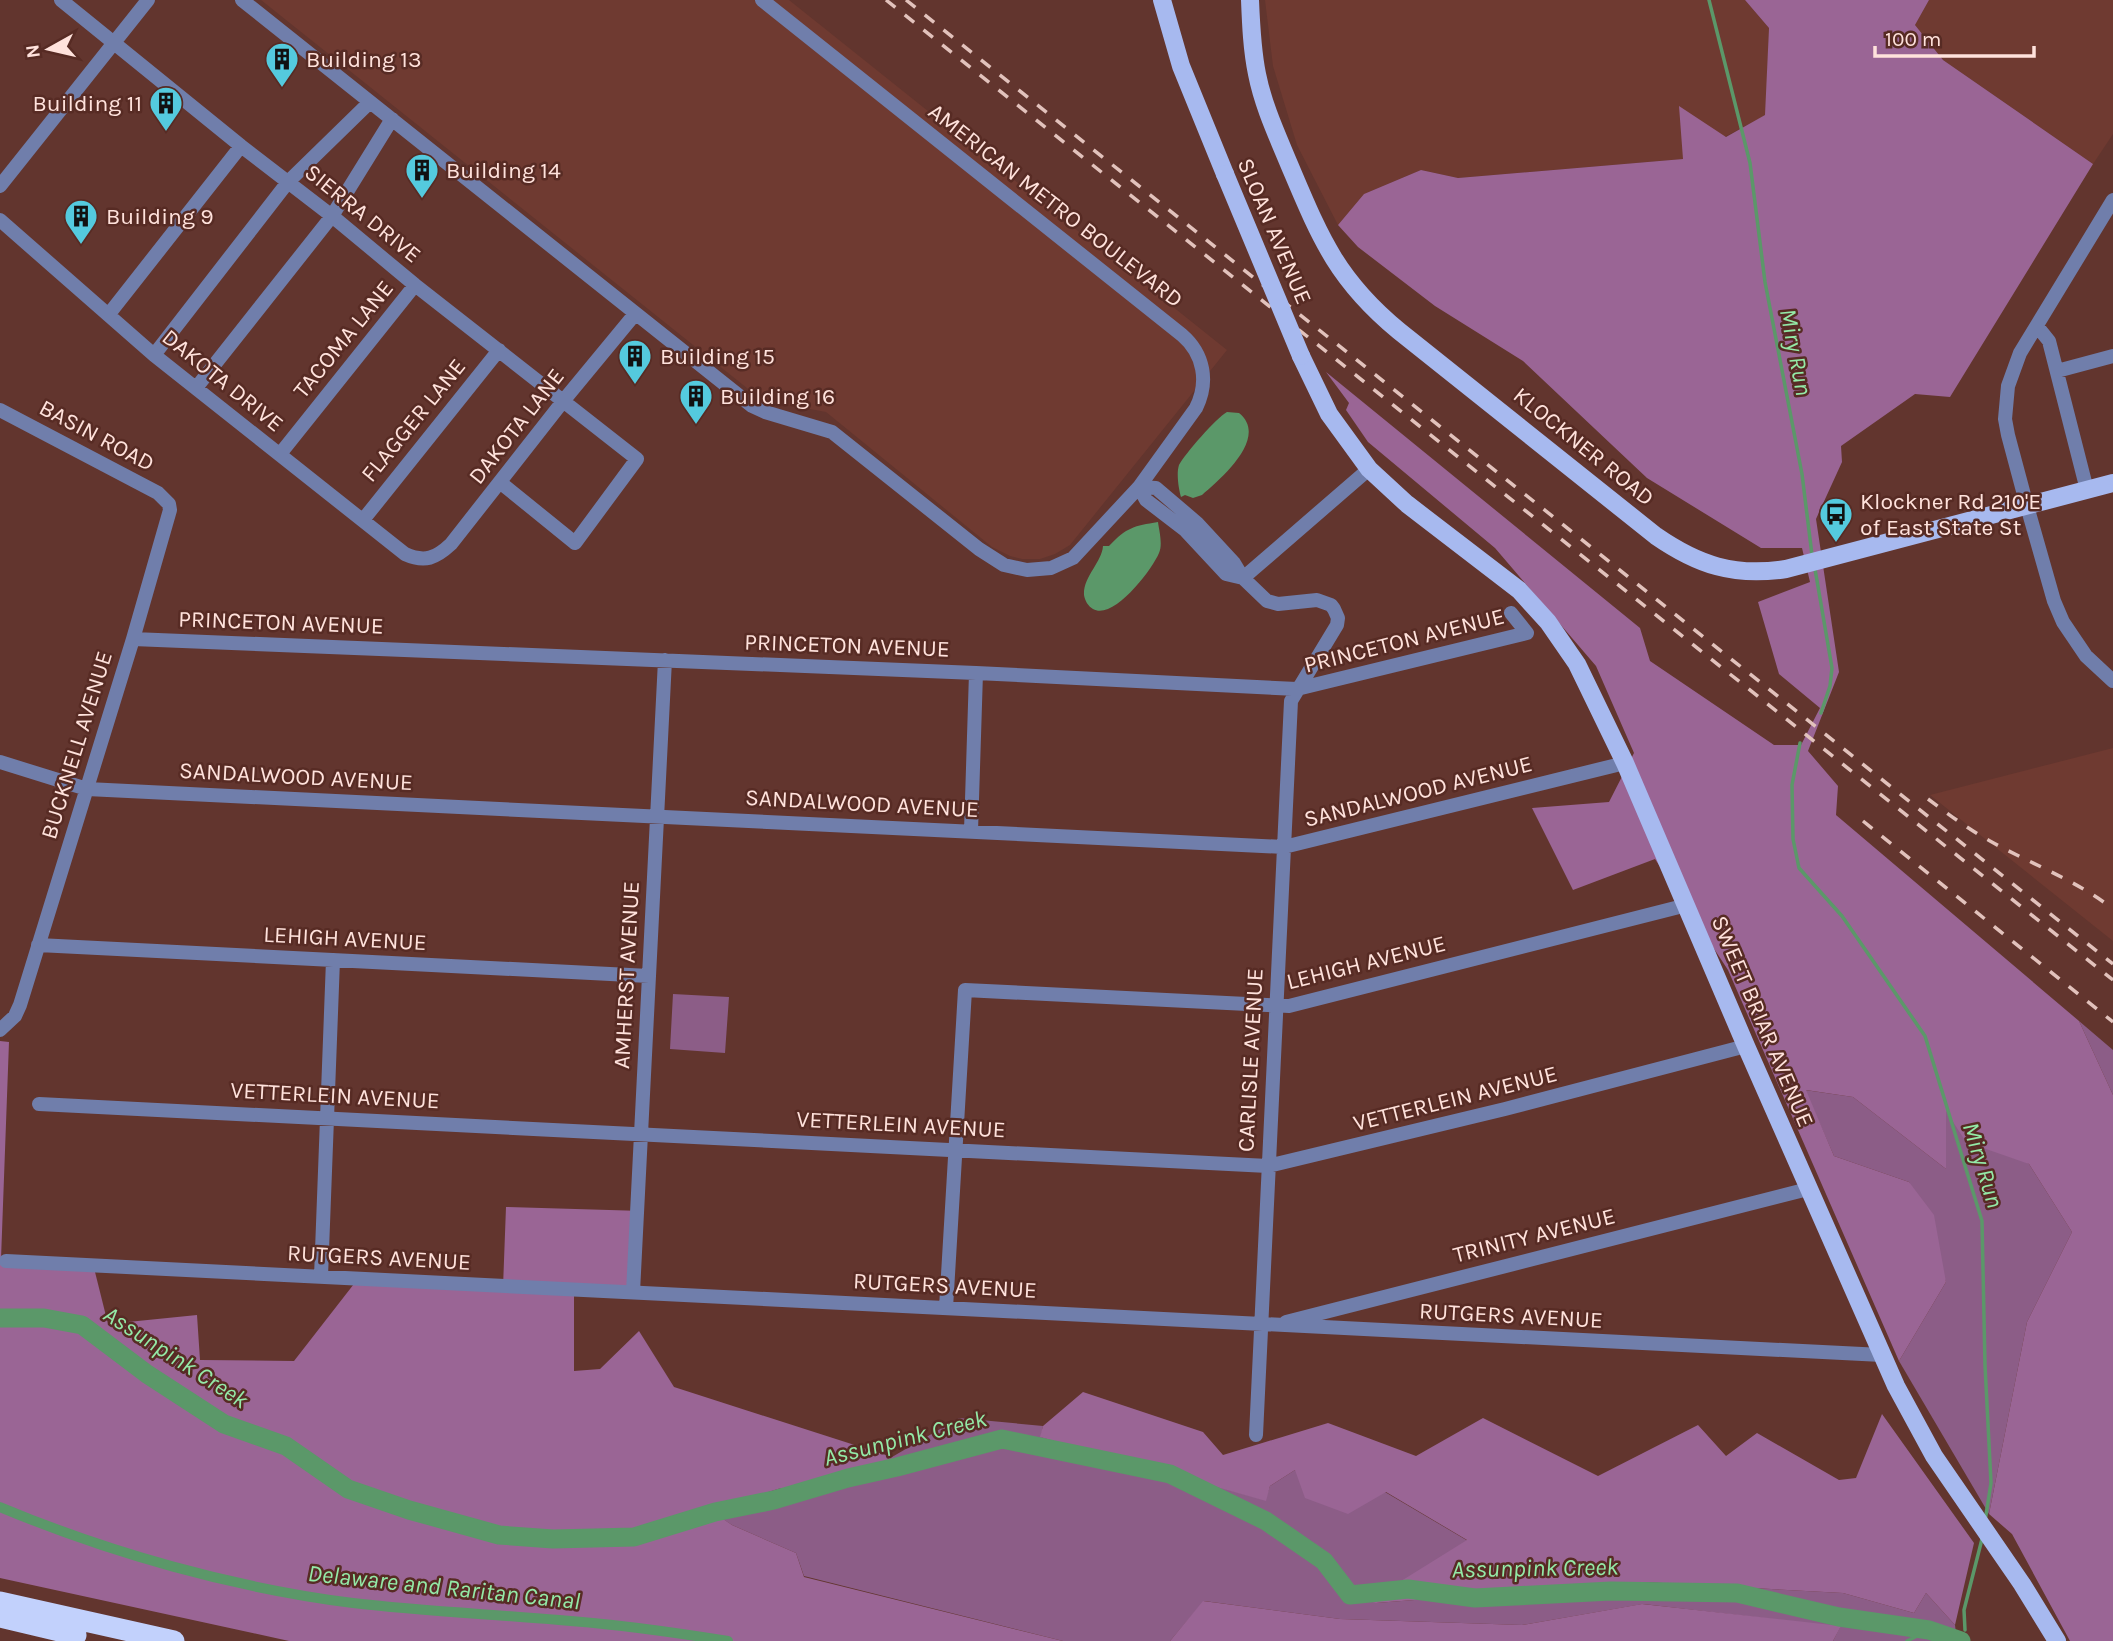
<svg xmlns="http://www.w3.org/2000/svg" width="2113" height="1641" font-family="Karla,sans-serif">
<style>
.built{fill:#6f3a31}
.green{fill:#8c5d87}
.forest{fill:#9a6595}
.water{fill:#5b9869}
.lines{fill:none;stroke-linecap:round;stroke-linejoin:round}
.stream{stroke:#5b9869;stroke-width:3.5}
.canal{stroke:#5b9869;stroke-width:10}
.river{stroke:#5b9869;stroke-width:19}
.minor{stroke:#707eab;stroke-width:14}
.major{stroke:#a7b9ef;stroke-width:18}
.highway{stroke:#c2d1fc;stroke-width:21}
.rail{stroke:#e2c2bc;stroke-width:3.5;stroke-dasharray:12 12;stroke-linecap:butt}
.major-bridge{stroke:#a7b9ef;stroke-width:18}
.labels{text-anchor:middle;stroke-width:5;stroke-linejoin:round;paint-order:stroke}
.poi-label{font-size:23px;fill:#ffe2dc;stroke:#572b24;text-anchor:start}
.street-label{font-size:23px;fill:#ffe2dc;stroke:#572b24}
.water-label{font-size:24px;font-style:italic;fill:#94eaa7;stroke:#572b24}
</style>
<rect width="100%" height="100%" fill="#62352e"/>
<path class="built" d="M261 0H789L1227 350 1070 545 1055 554 1040 559H1022L1010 556 992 547 826 412 762 400Z
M1265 0H1745L1769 28 1766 115 1683 159 1458 178 1421 170 1364 194 1338 225 1297 145 1273 66Z
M1929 0H2113V134L2093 164 1943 60 1915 25Z
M2113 748V941L1930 795Z"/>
<path class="green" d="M673 994 729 997 725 1053 670 1049Z
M2079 1021 2113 1050V1095Z
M1805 1090 1853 1097 1946 1169 1945 1110 2029 1164 2072 1232 2027 1322 1989 1514 1899 1361 1946 1282 1909 1182 1834 1156Z
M959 1418 1043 1426 1041 1437 1265 1500 1270 1486 1295 1470 1385 1492 1468 1541 1376 1603 1644 1582 1843 1593 1914 1613 1926 1593 1955 1625 1957 1641H1833L1840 1627 1643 1604 1522 1625 1340 1619 1204 1601 1170 1641H1063L804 1576 796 1553 732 1525 709 1510 781 1488 828 1492 870 1478 892 1457Z"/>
<path class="forest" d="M1745 0H1929L1915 25 1943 60 2093 164 1950 397 1915 394 1841 446 1842 462 1816 519 1839 672 1808 751 1838 786 1836 815 2079 1021 2113 1095V1641H2070L2012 1534 1989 1514 2027 1322 2072 1232 2029 1164 1966 1142 1946 1111V1169L1853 1097 1806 1090 1834 1156 1909 1182 1934 1215 1946 1282 1899 1361 1728 970 1655 859 1573 890 1532 808 1609 802 1634 753 1596 666 1495 548 1368 442 1346 410 1349 403 1326 372 1640 628 1650 661 1774 745H1801L1820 708 1779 674 1758 602 1810 582 1802 548H1761L1647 478 1523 361 1435 306 1358 247 1338 225 1364 194 1421 170 1458 178 1683 159 1679 106 1726 137 1765 115 1769 28Z
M0 1041 9 1042 1 1259 95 1272 108 1324 197 1315 200 1360 294 1361 357 1280 503 1287 506 1207 643 1211 639 1294 574 1291V1371L600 1369 639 1331 674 1387 892 1457 871 1478 828 1492 781 1488 710 1510 732 1525 796 1553 804 1577 1063 1641H289L0 1578Z
M1083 1392 1203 1432 1223 1455 1328 1423 1416 1456 1483 1418 1598 1476 1698 1425 1726 1456 1757 1433 1839 1480 1856 1478 1882 1414 1974 1543 1955 1625 1926 1593 1914 1613 1843 1593 1644 1582 1376 1603 1369 1601 1467 1540 1386 1492 1348 1514 1305 1498 1295 1470 1270 1486 1266 1501 1040 1437 1043 1426Z
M1203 1601 1340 1619 1522 1625 1642 1604 1841 1626 1833 1641H1170Z"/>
<path class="water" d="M1227 412 1239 413C1269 437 1222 478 1202 495L1193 498 1185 495 1181 497C1179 490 1176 474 1179 465 1185 454 1216 418 1227 412Z
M1158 522C1159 530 1163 544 1159 553 1152 570 1113 621 1093 609 1088 606 1085 601 1084 595 1083 577 1102 562 1103 546H1109C1127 527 1134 526 1158 522Z"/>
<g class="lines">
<path class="stream" d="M1709 0 1750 163 1765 282 1802 474 1812 555
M1815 569 1832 668 1830 686 1821 713
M1800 743 1792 785 1793 839 1799 868 1842 916 1925 1036 1982 1221 1985 1365 1991 1483 1985 1521
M1965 1630 1964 1610 1982 1539
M1907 1641 1929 1630"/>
<path class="canal" d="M0 1507C110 1553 234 1588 353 1603 421 1611 490 1614 559 1620 615 1624 672 1632 728 1641"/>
<path class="river" d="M0 1318H44L82 1325 147 1374 224 1424 286 1446 348 1489 409 1510 499 1535 553 1539 634 1537 715 1512 774 1500 848 1478 897 1467 1002 1439 1170 1474 1266 1521 1324 1561 1350 1595 1408 1589 1475 1598 1611 1591 1737 1593 1839 1617 1929 1630 1961 1641"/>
<path class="minor" d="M61 0 241 146 332 216 415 285 637 459 575 543 501 483
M242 0 752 406 765 412 832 432 979 549 1004 565 1027 570 1051 568 1073 558 1139 487 1196 408C1209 382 1204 354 1182 335L762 0
M0 186 148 0
M2113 200 2020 353 2008 386 2005 419 2008 435 2027 506 2054 601 2063 622 2086 656 2113 681
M0 220 154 355 405 554C425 563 436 558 451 544L564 400 635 314
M109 314 241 146
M2037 326 2049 341 2087 490
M154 355 288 182 370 102
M2057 371 2113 356
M196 388 332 216 392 119
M0 410 158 493 169 504 170 510 133 639 20 1005 15 1016 0 1030
M280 454 415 285
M1139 487 1156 488 1197 523 1234 563 1243 578 1267 601 1278 604 1317 600 1331 605 1334 609 1338 618 1337 625 1291 701 1256 1435
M1139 487 1146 500 1185 530 1226 574 1243 578
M363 520 499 350
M1243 578 1369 469
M133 639 976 673 1297 689 1527 633 1511 613
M0 762 87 789 1284 847 1625 763
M971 831 976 673
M38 945 649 976
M39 1104 1268 1166 1505 1109 1746 1046
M6 1261 1882 1355
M321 1277 333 960
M633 1292 665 660
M946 1308 965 990 1289 1006 1687 905
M1286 1322 1808 1189"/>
<path class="major" d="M1162 0 1181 66 1225 174
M1250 0C1251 25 1252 50 1257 74 1263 105 1277 135 1289 164 1320 237 1336 279 1399 331L1656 536C1698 565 1734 577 1786 569L2113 483
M1301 356 1329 414 1369 469 1407 504 1519 590 1548 622 1577 664 1625 763 1746 1046 1896 1386 1934 1456 2022 1584 2057 1641"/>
<path class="highway" d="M0 1602 174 1641
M0 1617 76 1635"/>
<path class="rail" d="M886 0 2113 980
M906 0 2113 964
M1928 799C1948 814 1968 829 1990 841 2031 864 2076 880 2113 909
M1863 821 2113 1022"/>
<path class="major-bridge" d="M1225 174 1301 356"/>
</g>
<defs>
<symbol id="building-pin" viewBox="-11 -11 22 30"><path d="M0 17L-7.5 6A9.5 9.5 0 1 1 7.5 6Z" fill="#54cade" stroke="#572b24"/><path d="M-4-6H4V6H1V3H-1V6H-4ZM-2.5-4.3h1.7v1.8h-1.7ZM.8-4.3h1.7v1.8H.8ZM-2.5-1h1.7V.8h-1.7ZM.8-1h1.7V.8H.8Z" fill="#111"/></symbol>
<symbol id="bus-pin" viewBox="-11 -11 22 30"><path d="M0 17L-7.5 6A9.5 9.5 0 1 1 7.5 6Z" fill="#54cade" stroke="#572b24"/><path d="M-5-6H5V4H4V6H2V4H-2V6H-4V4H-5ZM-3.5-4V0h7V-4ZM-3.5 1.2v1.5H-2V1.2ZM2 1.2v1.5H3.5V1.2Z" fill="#111"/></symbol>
</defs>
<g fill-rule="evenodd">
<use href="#building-pin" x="263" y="40" width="38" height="52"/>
<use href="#building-pin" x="147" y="84" width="38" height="52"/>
<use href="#building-pin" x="403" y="151" width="38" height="52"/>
<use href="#building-pin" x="62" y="197" width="38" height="52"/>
<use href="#building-pin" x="616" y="337" width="38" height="52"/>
<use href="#building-pin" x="677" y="377" width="38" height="52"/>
<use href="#bus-pin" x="1817" y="495" width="38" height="52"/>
</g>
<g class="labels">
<g class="poi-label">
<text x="306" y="67">Building 13</text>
<text x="142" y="111" text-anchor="end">Building 11</text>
<text x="446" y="178">Building 14</text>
<text x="106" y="224">Building 9</text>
<text x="660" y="364">Building 15</text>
<text x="720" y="404">Building 16</text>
<text x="1860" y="509">Klockner Rd 210'E<tspan x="1860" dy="26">of East State St</tspan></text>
</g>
<g class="street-label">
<text transform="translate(1056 205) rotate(38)" y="8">AMERICAN METRO BOULEVARD</text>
<text transform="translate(363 213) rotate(39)" y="8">SIERRA DRIVE</text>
<text transform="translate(1275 231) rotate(67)" y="8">SLOAN AVENUE</text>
<text transform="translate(343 339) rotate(-51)" y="8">TACOMA LANE</text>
<text transform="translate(223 380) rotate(39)" y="8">DAKOTA DRIVE</text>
<text transform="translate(413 420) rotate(-51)" y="8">FLAGGER LANE</text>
<text transform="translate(516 426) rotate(-52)" y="8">DAKOTA LANE</text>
<text transform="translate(97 435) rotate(28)" y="8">BASIN ROAD</text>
<text transform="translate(1584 446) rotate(39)" y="8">KLOCKNER ROAD</text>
<text transform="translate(281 622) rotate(2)" y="8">PRINCETON AVENUE</text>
<text transform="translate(1404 640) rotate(-14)" y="8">PRINCETON AVENUE</text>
<text transform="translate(847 645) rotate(2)" y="8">PRINCETON AVENUE</text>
<text transform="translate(76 745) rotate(-73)" y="8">BUCKNELL AVENUE</text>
<text transform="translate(296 776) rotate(3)" y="8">SANDALWOOD AVENUE</text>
<text transform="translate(1418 791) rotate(-14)" y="8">SANDALWOOD AVENUE</text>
<text transform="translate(862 803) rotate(3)" y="8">SANDALWOOD AVENUE</text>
<text transform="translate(345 938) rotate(3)" y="8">LEHIGH AVENUE</text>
<text transform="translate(1366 962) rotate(-14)" y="8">LEHIGH AVENUE</text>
<text transform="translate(626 975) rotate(-87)" y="8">AMHERST AVENUE</text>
<text transform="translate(1763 1021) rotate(67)" y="8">SWEET BRIAR AVENUE</text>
<text transform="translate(1250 1060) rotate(-87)" y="8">CARLISLE AVENUE</text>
<text transform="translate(335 1095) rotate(3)" y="8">VETTERLEIN AVENUE</text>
<text transform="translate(1455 1098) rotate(-14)" y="8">VETTERLEIN AVENUE</text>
<text transform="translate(901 1124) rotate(3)" y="8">VETTERLEIN AVENUE</text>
<text transform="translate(1534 1235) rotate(-14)" y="8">TRINITY AVENUE</text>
<text transform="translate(379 1257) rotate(3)" y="8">RUTGERS AVENUE</text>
<text transform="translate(945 1285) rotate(3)" y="8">RUTGERS AVENUE</text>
<text transform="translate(1511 1315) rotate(3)" y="8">RUTGERS AVENUE</text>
</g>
<g class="water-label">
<text transform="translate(1796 352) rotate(79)" y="8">Miry Run</text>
<text transform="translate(1983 1165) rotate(73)" y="8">Miry Run</text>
<text transform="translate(176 1357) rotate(33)" y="8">Assunpink Creek</text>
<text transform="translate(905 1438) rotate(-14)" y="8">Assunpink Creek</text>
<text transform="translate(1535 1568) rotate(-1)" y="8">Assunpink Creek</text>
<text transform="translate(444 1587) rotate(6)" y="8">Delaware and Raritan Canal</text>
</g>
</g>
<g transform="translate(49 49) rotate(262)" stroke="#572b24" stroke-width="5" paint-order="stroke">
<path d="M0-5L12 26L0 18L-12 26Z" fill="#ffe2dc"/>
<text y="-10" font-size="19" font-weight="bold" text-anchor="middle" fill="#ffe2dc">N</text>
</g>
<path d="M1875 46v10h159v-10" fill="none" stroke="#ffe2dc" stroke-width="3.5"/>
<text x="1885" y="46" font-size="21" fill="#ffe2dc" stroke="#572b24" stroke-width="5" paint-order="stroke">100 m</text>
</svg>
